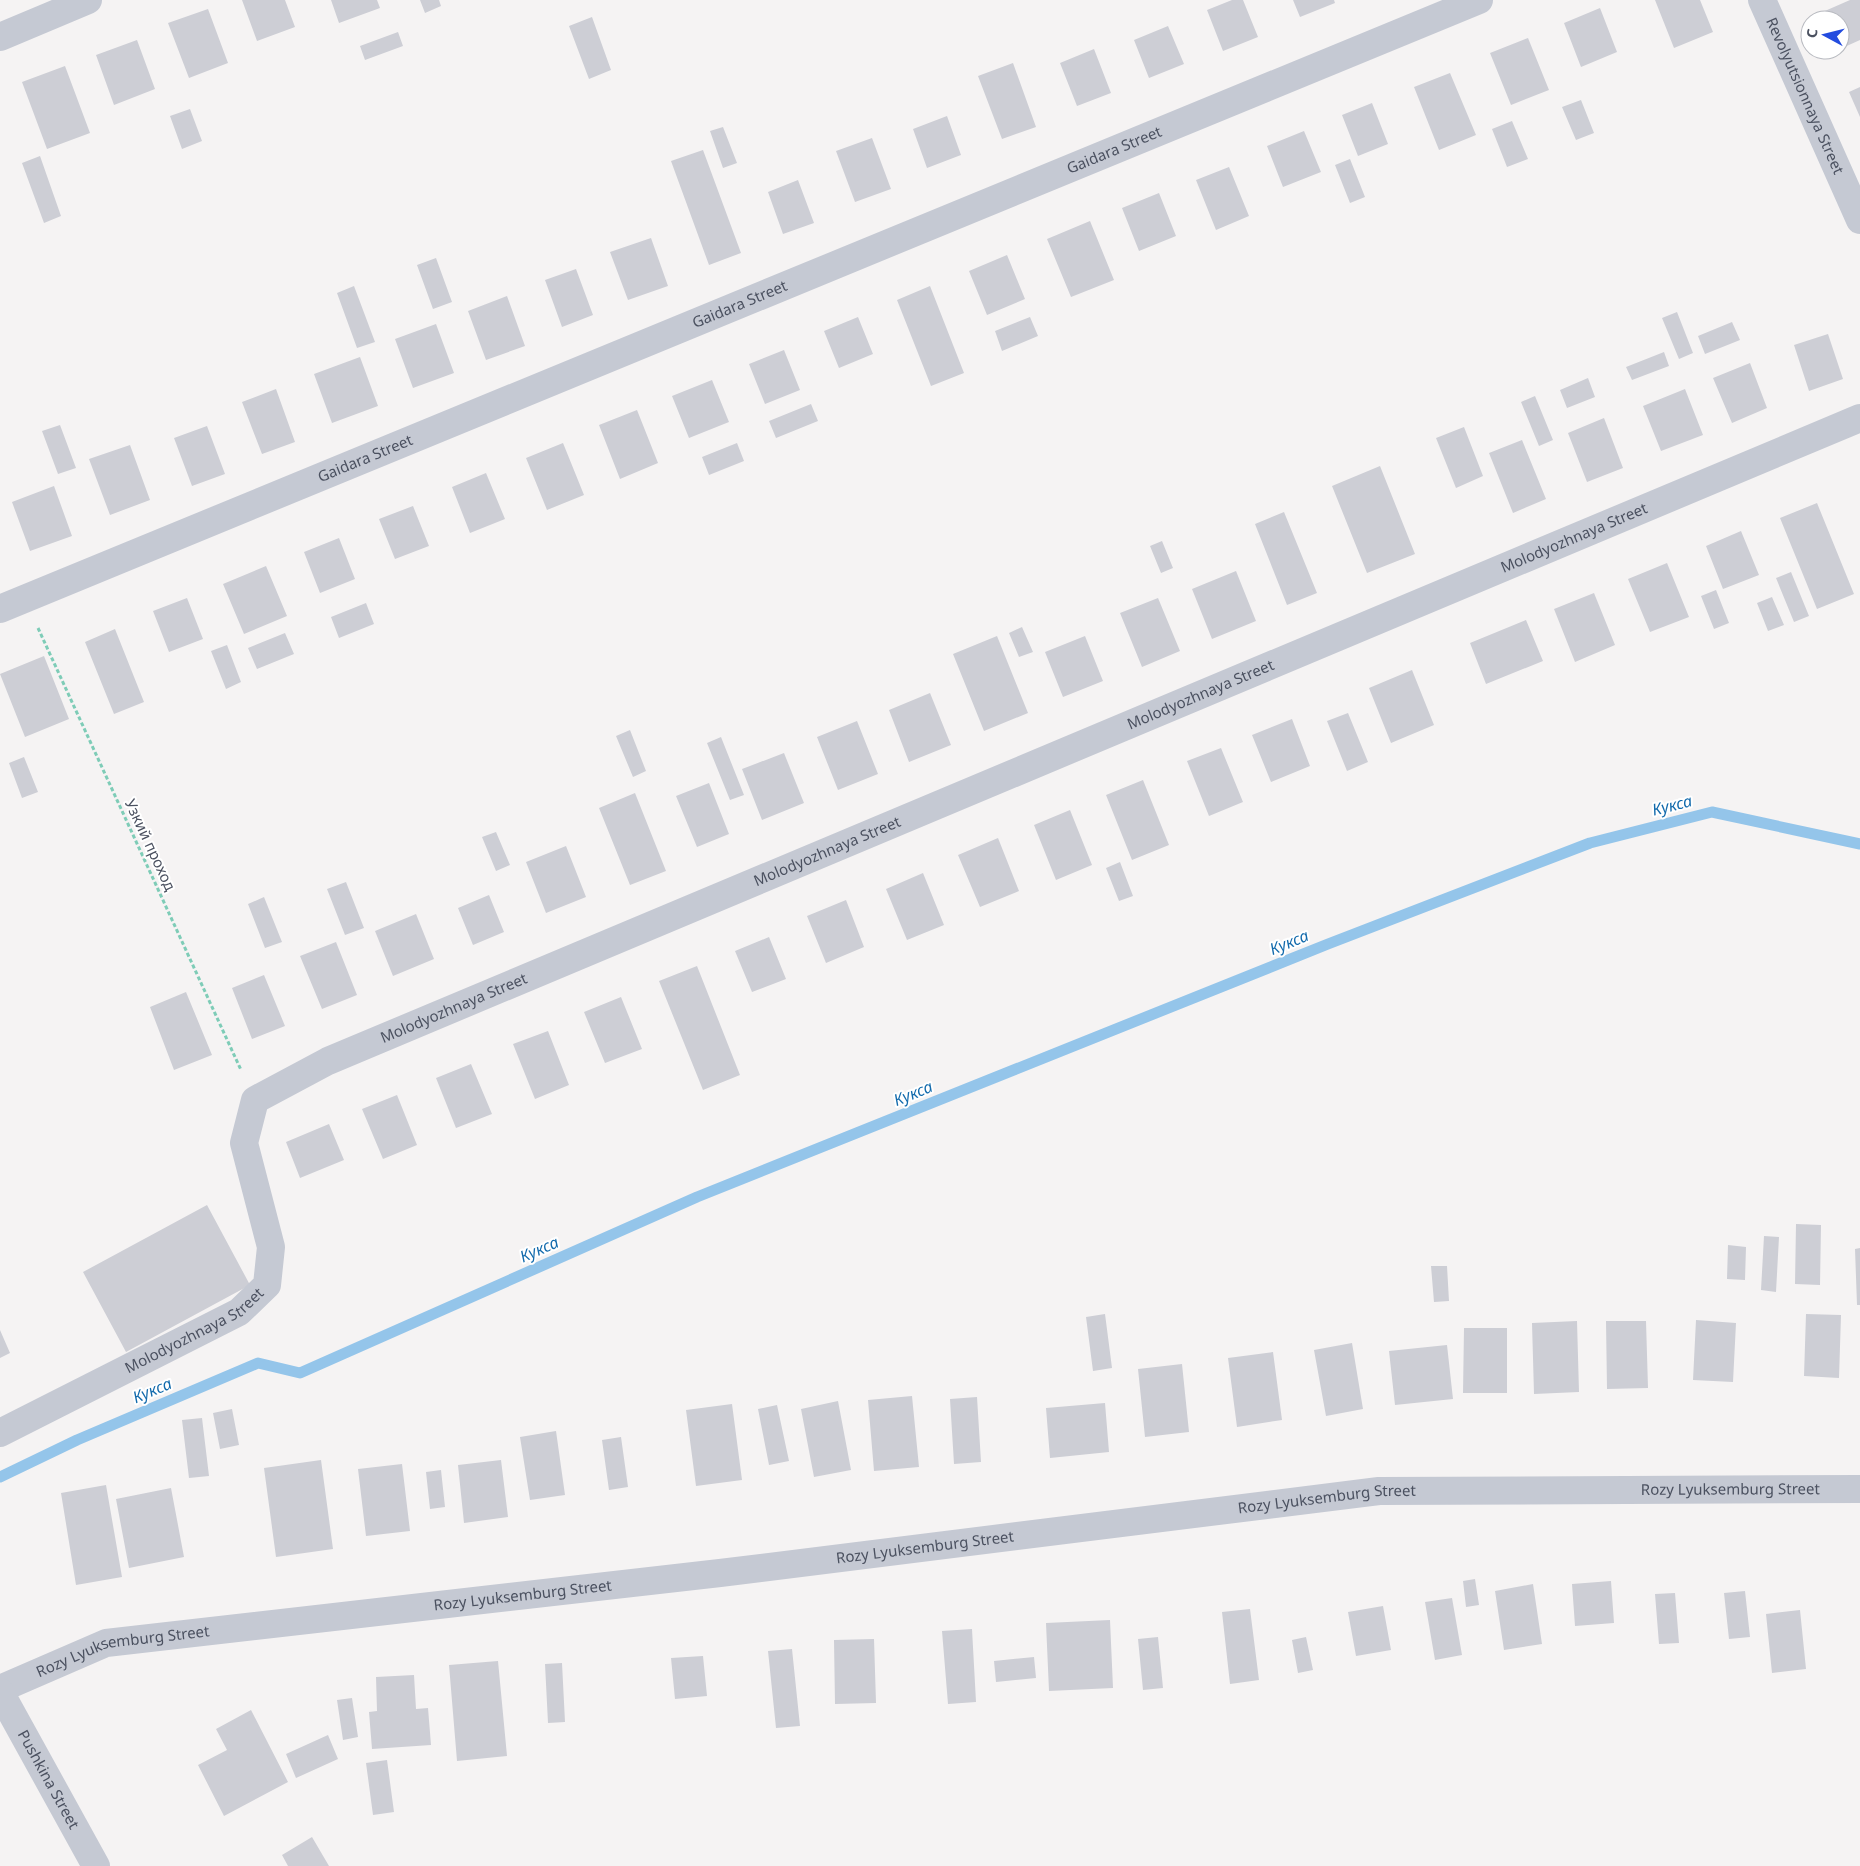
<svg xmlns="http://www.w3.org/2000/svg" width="1860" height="1866" font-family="'Noto Sans',sans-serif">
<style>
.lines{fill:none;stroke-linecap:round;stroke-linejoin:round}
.stream{stroke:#94c5ea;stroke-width:11}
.building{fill:#cdced5}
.path{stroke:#7eccb7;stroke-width:3;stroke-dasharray:4 2.5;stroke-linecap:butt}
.minor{stroke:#c5c9d3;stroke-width:28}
.labels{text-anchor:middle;stroke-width:4;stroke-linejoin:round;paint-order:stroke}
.street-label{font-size:15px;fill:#4b5160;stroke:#fff}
.water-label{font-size:16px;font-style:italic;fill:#126aac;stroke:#fff}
</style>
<rect width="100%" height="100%" fill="#f5f3f3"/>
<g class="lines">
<path class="stream" d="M0 1477 77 1440 258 1363 300 1373 697 1197 1328 944 1590 843 1712 812 1860 844"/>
</g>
<path class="building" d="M242 0H285L295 27 257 41Z
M331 0H377L380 8 339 23Z
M420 0H439L441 6 425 13Z
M1232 0H1243L1258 37 1223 51 1207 10Z
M1293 0H1334L1335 3 1300 17Z
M1655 0H1700L1713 32 1674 48Z
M1850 0H1860V40L1840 49V20H1821L1818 14Z
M1600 8 1617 52 1581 67 1564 23Z
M208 9 228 63 189 78 168 23Z
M592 17 611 70 589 79 569 26Z
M1168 26 1184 64 1149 78 1134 40Z
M398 32 403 46 365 60 360 46Z
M1528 38 1549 90 1511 105 1490 53Z
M137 40 155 89 114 105 96 55Z
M1094 49 1111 93 1077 106 1060 63Z
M1013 63 1036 127 1002 139 978 76Z
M65 66 90 133 47 149 22 82Z
M1450 73 1476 135 1439 150 1414 87Z
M1860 87V117L1849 92Z
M1581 100 1594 133 1576 140 1562 107Z
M1372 103 1388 144 1358 156 1342 115Z
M190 109 202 141 182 149 170 116Z
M947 116 961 155 927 168 913 129Z
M1512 121 1528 159 1507 167 1492 129Z
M723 127 737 163 723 168 710 131Z
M1304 131 1321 172 1283 187 1267 146Z
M872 138 891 189 855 202 836 151Z
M703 150 741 253 709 265 671 161Z
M40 156 61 216 44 223 22 163Z
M1350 159 1365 197 1350 203 1335 165Z
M1229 167 1249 216 1216 230 1196 180Z
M798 180 814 223 783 234 768 192Z
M1159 193 1176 236 1139 251 1122 208Z
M1090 221 1114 280 1071 297 1047 239Z
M651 238 668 286 628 300 610 252Z
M1007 255 1025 299 987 315 969 271Z
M436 258 452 302 433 309 417 265Z
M576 269 593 315 562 327 545 280Z
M354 286 375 342 357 348 337 293Z
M930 286 964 373 931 386 897 300Z
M507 296 525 346 486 360 468 311Z
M1677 312 1693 353 1679 359 1662 318Z
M858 317 873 354 839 368 824 331Z
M1030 317 1038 336 1002 351 995 331Z
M1732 322 1740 340 1705 354 1698 336Z
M436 324 454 373 413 388 395 339Z
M1828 334 1843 379 1809 391 1794 345Z
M784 350 800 390 765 404 749 364Z
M1664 352 1669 366 1632 380 1626 367Z
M360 357 378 406 332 423 314 374Z
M1750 363 1767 408 1732 423 1713 378Z
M1588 378 1595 397 1567 408 1560 390Z
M712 380 729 422 689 438 672 396Z
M276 389 295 442 262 454 242 402Z
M1685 389 1703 435 1661 451 1643 406Z
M1535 396 1553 440 1539 446 1521 402Z
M811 404 818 421 776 438 769 421Z
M637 410 658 463 620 479 599 425Z
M1604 418 1623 468 1587 482 1568 433Z
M60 425 76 468 58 474 42 431Z
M207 426 225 474 192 486 174 438Z
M1464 427 1483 476 1456 488 1436 438Z
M1522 440 1546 499 1513 513 1489 453Z
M563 443 584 495 547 510 526 458Z
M737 443 744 461 709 475 702 457Z
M130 445 150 500 110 515 89 459Z
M1380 466 1415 554 1367 573 1332 486Z
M486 473 505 519 470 533 452 487Z
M54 486 72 536 30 551 12 502Z
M1817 503 1854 594 1817 609 1780 518Z
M413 506 429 546 395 559 379 519Z
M1284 512 1317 593 1287 605 1255 524Z
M1741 531 1759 575 1723 589 1706 546Z
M339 538 355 579 320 593 304 552Z
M1162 541 1173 568 1161 573 1150 546Z
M1667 563 1689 617 1650 632 1628 579Z
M266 566 287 616 244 634 223 584Z
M1236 571 1256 621 1212 639 1192 589Z
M1791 572 1809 616 1794 622 1776 578Z
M1716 590 1729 623 1714 629 1701 596Z
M1594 593 1615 645 1575 662 1554 609Z
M1772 597 1784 625 1768 631 1757 603Z
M187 598 203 639 169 652 153 611Z
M1158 598 1180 651 1142 667 1120 613Z
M366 603 374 624 339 638 331 617Z
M1526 620 1543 661 1486 684 1470 643Z
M1022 627 1033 652 1019 657 1009 633Z
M115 629 144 702 114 714 85 642Z
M285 633 294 654 257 669 248 648Z
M997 636 1028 713 984 731 953 654Z
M1085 636 1103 681 1063 697 1045 652Z
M227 645 241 682 226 689 211 651Z
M44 656 69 719 25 737 0 674Z
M1412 670 1434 725 1391 743 1369 688Z
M930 693 951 745 909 762 889 710Z
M1348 713 1368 762 1347 771 1327 721Z
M1292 719 1310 766 1271 782 1252 735Z
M857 721 878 774 838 790 817 737Z
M630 730 646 771 633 777 616 736Z
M721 737 744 795 730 800 707 743Z
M1221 748 1243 802 1209 816 1187 761Z
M784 753 804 803 762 820 742 769Z
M24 757 38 792 22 798 9 763Z
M1143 780 1169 845 1132 860 1106 795Z
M709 783 729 834 697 847 676 796Z
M635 793 666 871 630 885 599 808Z
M1070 810 1092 865 1056 880 1034 825Z
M496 832 510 865 496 871 482 837Z
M998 838 1019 891 980 907 958 855Z
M566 846 586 897 546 913 526 862Z
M1120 862 1133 896 1119 901 1106 868Z
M923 873 944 925 907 940 886 889Z
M346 882 364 928 345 935 327 889Z
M489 895 504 932 473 945 458 908Z
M264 897 282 942 265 948 248 904Z
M846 900 864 947 826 963 807 916Z
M416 914 434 959 393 976 375 931Z
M769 937 786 979 752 992 735 951Z
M336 942 357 995 322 1009 300 956Z
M697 966 740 1075 703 1090 659 981Z
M264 975 285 1026 252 1039 232 988Z
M186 992 212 1055 174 1070 150 1007Z
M621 997 642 1049 605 1063 584 1012Z
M548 1031 569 1085 535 1099 513 1044Z
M471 1064 492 1114 456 1128 436 1078Z
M397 1095 417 1145 383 1159 362 1109Z
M329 1124 344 1160 300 1178 286 1142Z
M207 1205 250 1285 126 1352 83 1272Z
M1796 1224 1821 1225 1820 1285 1795 1284Z
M1764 1236 1779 1237 1776 1292 1761 1290Z
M1728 1245 1746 1247 1745 1280 1727 1279Z
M1860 1248V1305H1857L1855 1249Z
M1431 1266H1447L1449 1301 1434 1302Z
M1105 1314 1112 1368 1093 1371 1086 1317Z
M1806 1314 1841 1315 1839 1378 1804 1376Z
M1696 1320 1736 1323 1733 1382 1693 1380Z
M1577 1321 1579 1392 1534 1394 1532 1323Z
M1606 1321H1646L1648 1388 1607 1389Z
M1464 1328H1507V1393H1463Z
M0 1330 10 1353 0 1358Z
M1352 1343 1363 1409 1326 1416 1314 1350Z
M1447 1345 1453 1399 1395 1405 1389 1351Z
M1273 1352 1282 1420 1237 1427 1228 1358Z
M1182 1364 1189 1432 1145 1437 1138 1369Z
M912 1396 919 1467 874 1471 868 1400Z
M977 1397 981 1462 954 1464 950 1399Z
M838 1401 851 1470 814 1477 801 1409Z
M1105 1403 1109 1452 1050 1458 1046 1408Z
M732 1404 742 1480 696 1486 686 1410Z
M777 1405 789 1461 769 1465 758 1409Z
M232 1409 239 1445 220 1449 213 1413Z
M202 1418 209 1476 189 1478 182 1420Z
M556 1431 565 1495 530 1500 520 1437Z
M621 1437 628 1487 609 1490 602 1440Z
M321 1460 333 1549 276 1557 264 1468Z
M501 1460 508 1517 464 1523 458 1465Z
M402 1464 410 1531 366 1536 358 1469Z
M441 1470 445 1507 430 1509 426 1472Z
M106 1485 122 1577 76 1585 61 1493Z
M171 1488 184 1557 129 1568 116 1499Z
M1475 1579 1479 1605 1466 1607 1463 1581Z
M1611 1581 1614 1623 1575 1626 1572 1584Z
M1533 1584 1542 1644 1504 1650 1495 1591Z
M1745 1591 1750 1637 1729 1639 1724 1593Z
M1675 1593 1679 1643 1659 1644 1655 1594Z
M1452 1598 1462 1655 1435 1660 1425 1602Z
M1383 1606 1391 1650 1356 1656 1348 1612Z
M1250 1609 1259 1680 1230 1684 1222 1612Z
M1800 1610 1806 1669 1772 1673 1766 1614Z
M1110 1620 1113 1688 1049 1691 1046 1623Z
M972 1629 976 1702 948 1704 942 1631Z
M1158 1637 1163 1688 1143 1690 1138 1639Z
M1306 1637 1313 1670 1298 1673 1292 1640Z
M874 1639 876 1703 835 1704 834 1640Z
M792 1649 800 1726 776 1728 768 1651Z
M703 1656 707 1696 675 1699 671 1658Z
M1034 1657 1036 1678 996 1682 994 1661Z
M498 1661 507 1756 457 1761 449 1665Z
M562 1663 565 1722 548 1723 545 1664Z
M414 1675 416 1709 428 1708 431 1745 372 1749 369 1712 377 1711 376 1677Z
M352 1698 358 1737 343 1740 337 1700Z
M251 1710 288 1782 224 1816 198 1765 227 1750 216 1729Z
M328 1735 338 1759 296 1778 286 1754Z
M387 1760 394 1812 373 1815 366 1763Z
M312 1837 329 1866H288L282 1855Z"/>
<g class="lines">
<path class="path" d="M38 628 241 1070"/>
<g class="minor">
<path id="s1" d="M1762 0 1860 220"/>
<path d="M0 37 88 0"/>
<path id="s2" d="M0 609 1479 0"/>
<path id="s3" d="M0 1433 239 1312 267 1285 271 1247 244 1143 255 1100 328 1061 1860 418"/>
<path id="s4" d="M0 1689 106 1643 720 1573 1379 1491 1860 1489"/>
<path id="s5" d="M0 1692 96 1866"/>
</g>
</g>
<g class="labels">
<g class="street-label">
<text dy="5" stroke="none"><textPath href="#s1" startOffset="105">Revolyutsionnaya Street</textPath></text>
<text dy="5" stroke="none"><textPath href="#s2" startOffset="1205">Gaidara Street</textPath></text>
<text dy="5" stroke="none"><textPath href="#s2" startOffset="800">Gaidara Street</textPath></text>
<text dy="5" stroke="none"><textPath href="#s2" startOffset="395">Gaidara Street</textPath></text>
<text dy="5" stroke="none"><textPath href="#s3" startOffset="1931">Molodyozhnaya Street</textPath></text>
<text dy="5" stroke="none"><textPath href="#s3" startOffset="1526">Molodyozhnaya Street</textPath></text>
<text transform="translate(150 845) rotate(65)" y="5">Узкий проход</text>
<text dy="5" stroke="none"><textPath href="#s3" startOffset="1121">Molodyozhnaya Street</textPath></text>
<text dy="5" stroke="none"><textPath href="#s3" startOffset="716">Molodyozhnaya Street</textPath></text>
<text dy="5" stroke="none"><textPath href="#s3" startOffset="220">Molodyozhnaya Street</textPath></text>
<text dy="5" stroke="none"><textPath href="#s4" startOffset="1749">Rozy Lyuksemburg Street</textPath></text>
<text dy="5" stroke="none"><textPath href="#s4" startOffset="1345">Rozy Lyuksemburg Street</textPath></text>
<text dy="5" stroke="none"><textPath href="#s4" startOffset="940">Rozy Lyuksemburg Street</textPath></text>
<text dy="5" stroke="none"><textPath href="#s4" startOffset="535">Rozy Lyuksemburg Street</textPath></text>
<text dy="5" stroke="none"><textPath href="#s4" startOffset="130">Rozy Lyuksemburg Street</textPath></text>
<text dy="5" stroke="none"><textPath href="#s5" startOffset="100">Pushkina Street</textPath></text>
</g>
<g class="water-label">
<text transform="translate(1672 805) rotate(-14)" y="6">Кукса</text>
<text transform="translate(1289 942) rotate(-22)" y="6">Кукса</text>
<text transform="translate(913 1093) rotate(-22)" y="6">Кукса</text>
<text transform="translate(539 1249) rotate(-24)" y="6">Кукса</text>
<text transform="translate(152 1390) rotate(-23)" y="6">Кукса</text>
</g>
</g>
<g transform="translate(1825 35) rotate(277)"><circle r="24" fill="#ffffff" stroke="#b7b9bf"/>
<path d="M0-4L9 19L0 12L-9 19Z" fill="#234cdf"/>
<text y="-8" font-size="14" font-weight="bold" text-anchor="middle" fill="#4b5160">С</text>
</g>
</svg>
